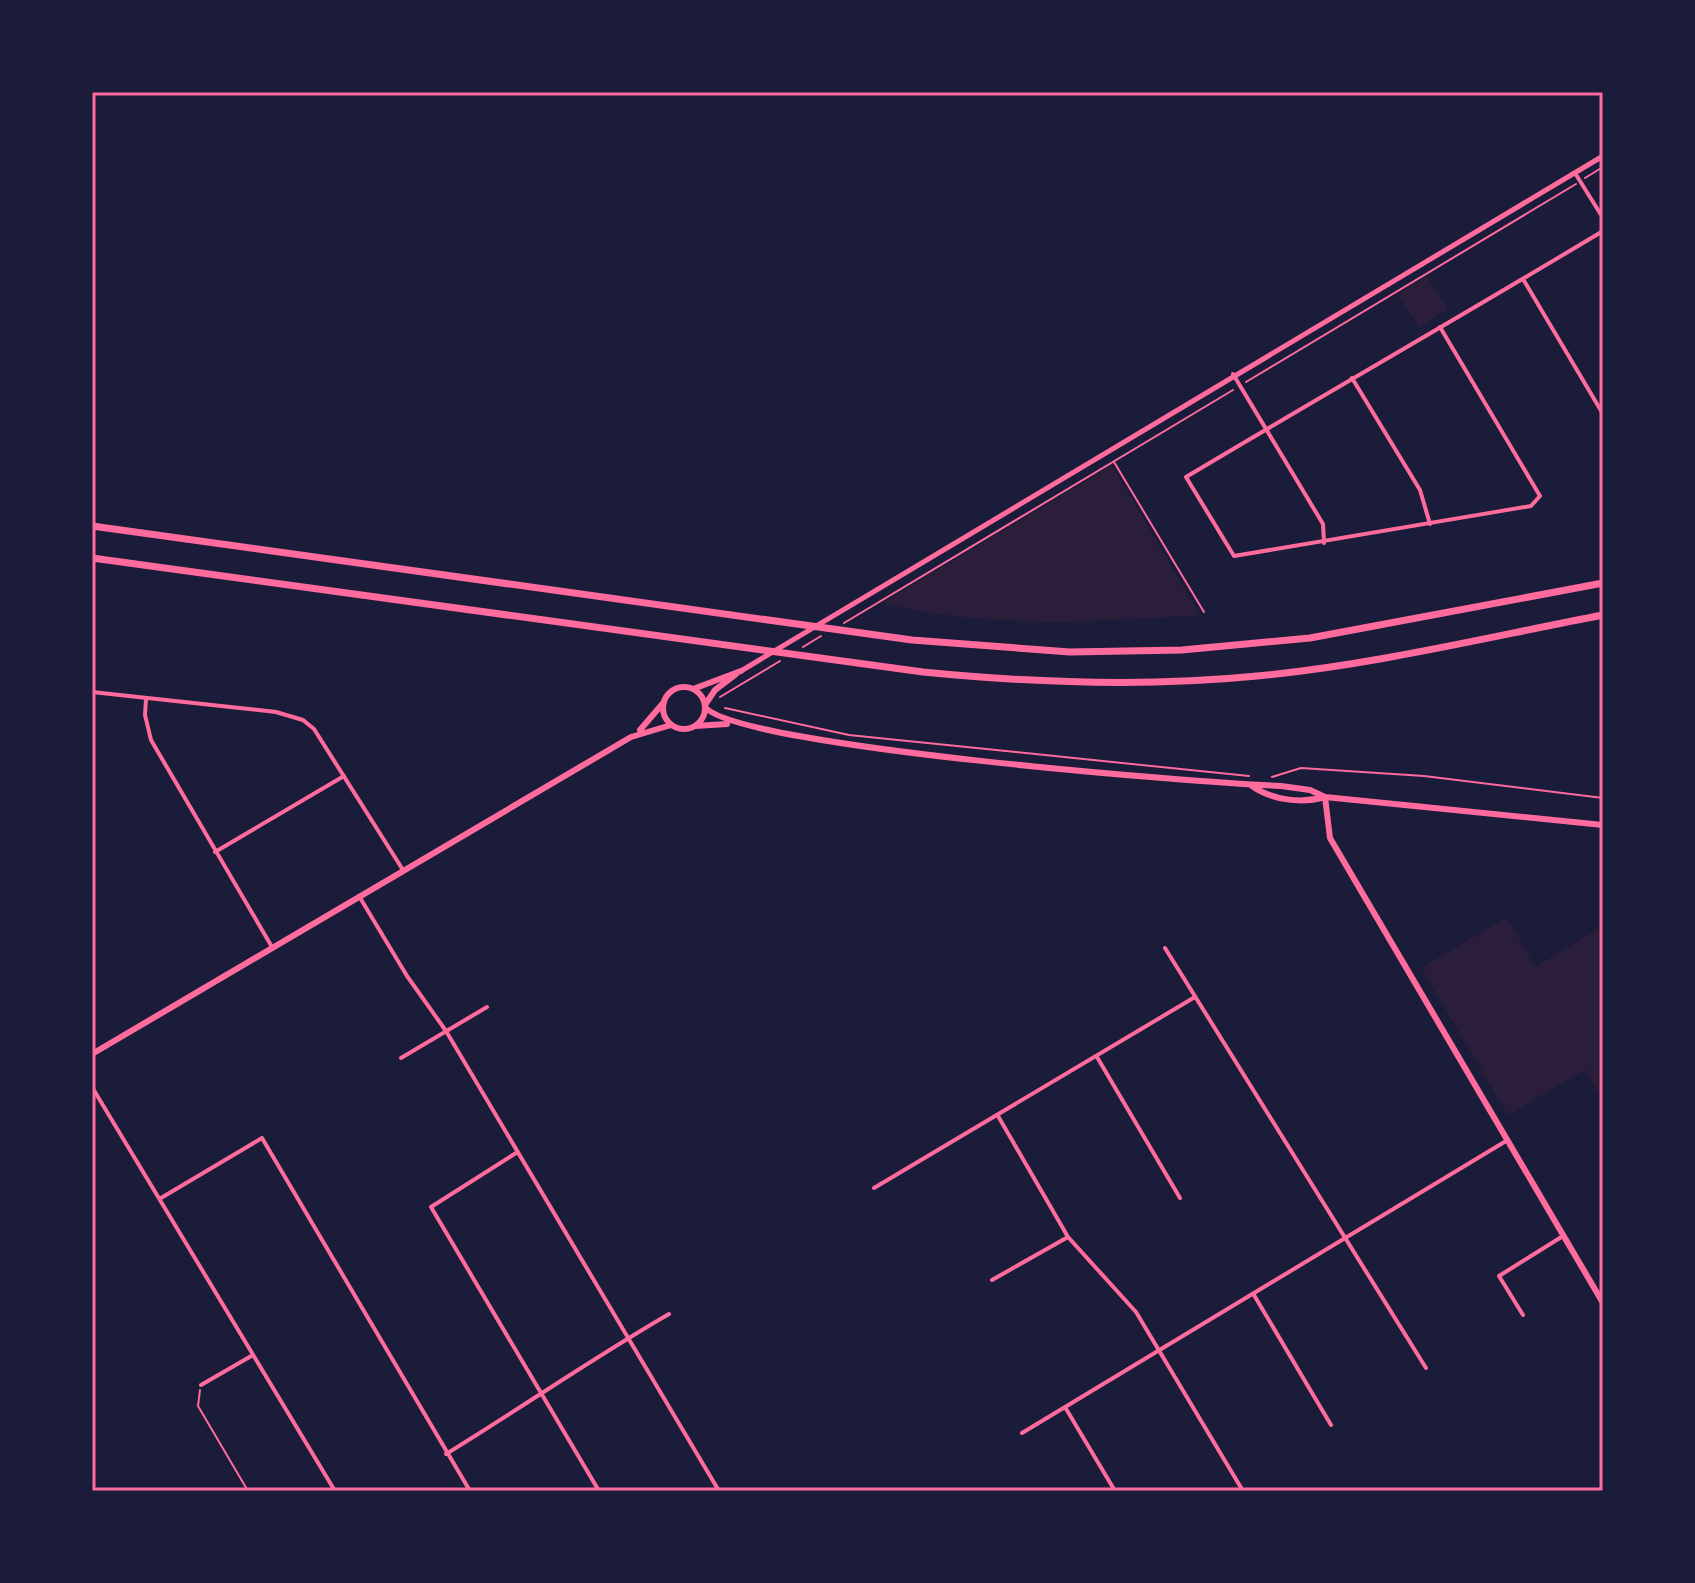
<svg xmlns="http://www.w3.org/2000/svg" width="1695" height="1583" font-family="Manrope,sans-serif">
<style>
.green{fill:#2a1e3b}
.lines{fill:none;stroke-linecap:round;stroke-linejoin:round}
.path{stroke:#ff6b9d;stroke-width:2}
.minor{stroke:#ff6b9d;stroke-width:4}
.tertiary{stroke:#ff6b9d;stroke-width:5}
.secondary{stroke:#ff6b9d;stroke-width:6}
.motorway{stroke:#ff6b9d;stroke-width:7}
.neatline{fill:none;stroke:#ff6b9d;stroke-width:3}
</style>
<rect width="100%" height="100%" fill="#1b1b3a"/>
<path class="green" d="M1426 276 1448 309 1419 327 1397 294Z
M1112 465 1200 615C1096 622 985 629 882 603Z
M1507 917 1535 967 1603 926V1101L1585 1070 1508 1115 1421 968Z"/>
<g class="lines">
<path class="path" d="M1585 178 1603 167
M1246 382 1576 184
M1114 462 1204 612
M844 623 1233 390
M803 647 821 636
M720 697 780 661
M725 708 849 735 1249 776
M1272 777 1301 768 1424 776 1603 798
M200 1390 198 1406 248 1491"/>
<path class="minor" d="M1575 173 1603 218
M1523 279 1603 414
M1440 327 1540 496 1531 506 1234 556 1186 477C1325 394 1465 314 1603 231
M1233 374 1323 524 1324 543
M1352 378 1420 490 1430 524
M92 692 276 712 303 720 314 729 403 870
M146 699 145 715 151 740 272 947
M215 852 344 776
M359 896 407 976 446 1031 719 1491
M1165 948 1426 1368
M1097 1057 1180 1198
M401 1058 487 1007
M92 1087 335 1491
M998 1116 1068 1237 1136 1312 1243 1491
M516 1153 431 1207 599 1491
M874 1188 1195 997
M161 1198 262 1138 470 1491
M992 1280 1068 1237
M1254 1295 1331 1425
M1523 1315 1499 1276 1563 1236
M201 1385 253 1355
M1065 1407 1115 1491
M1022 1433 1506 1141
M446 1454C521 1408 593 1358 669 1314"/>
<path class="tertiary" d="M741 671 1603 156"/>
<path class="secondary" d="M663 708a21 21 0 1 1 42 0a21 21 0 1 1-42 0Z
M693 689 741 671
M705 705 715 690 736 674
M705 707C737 747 1204 783 1281 786L1310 790 1325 797
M695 726 727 724
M640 730 664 702
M1252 786C1272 800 1301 804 1325 797L1603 825
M1325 797 1330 838 1603 1303
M92 1054 631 737 671 725"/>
<path class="motorway" d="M92 526 912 640 1070 652 1182 650 1310 638 1603 583
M92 558 923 672C1034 683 1146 687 1257 676 1373 665 1488 637 1603 615"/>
</g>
<rect width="1695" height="1583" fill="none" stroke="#1b1b3a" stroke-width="188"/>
<rect x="94" y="94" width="1507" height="1395" class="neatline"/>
</svg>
